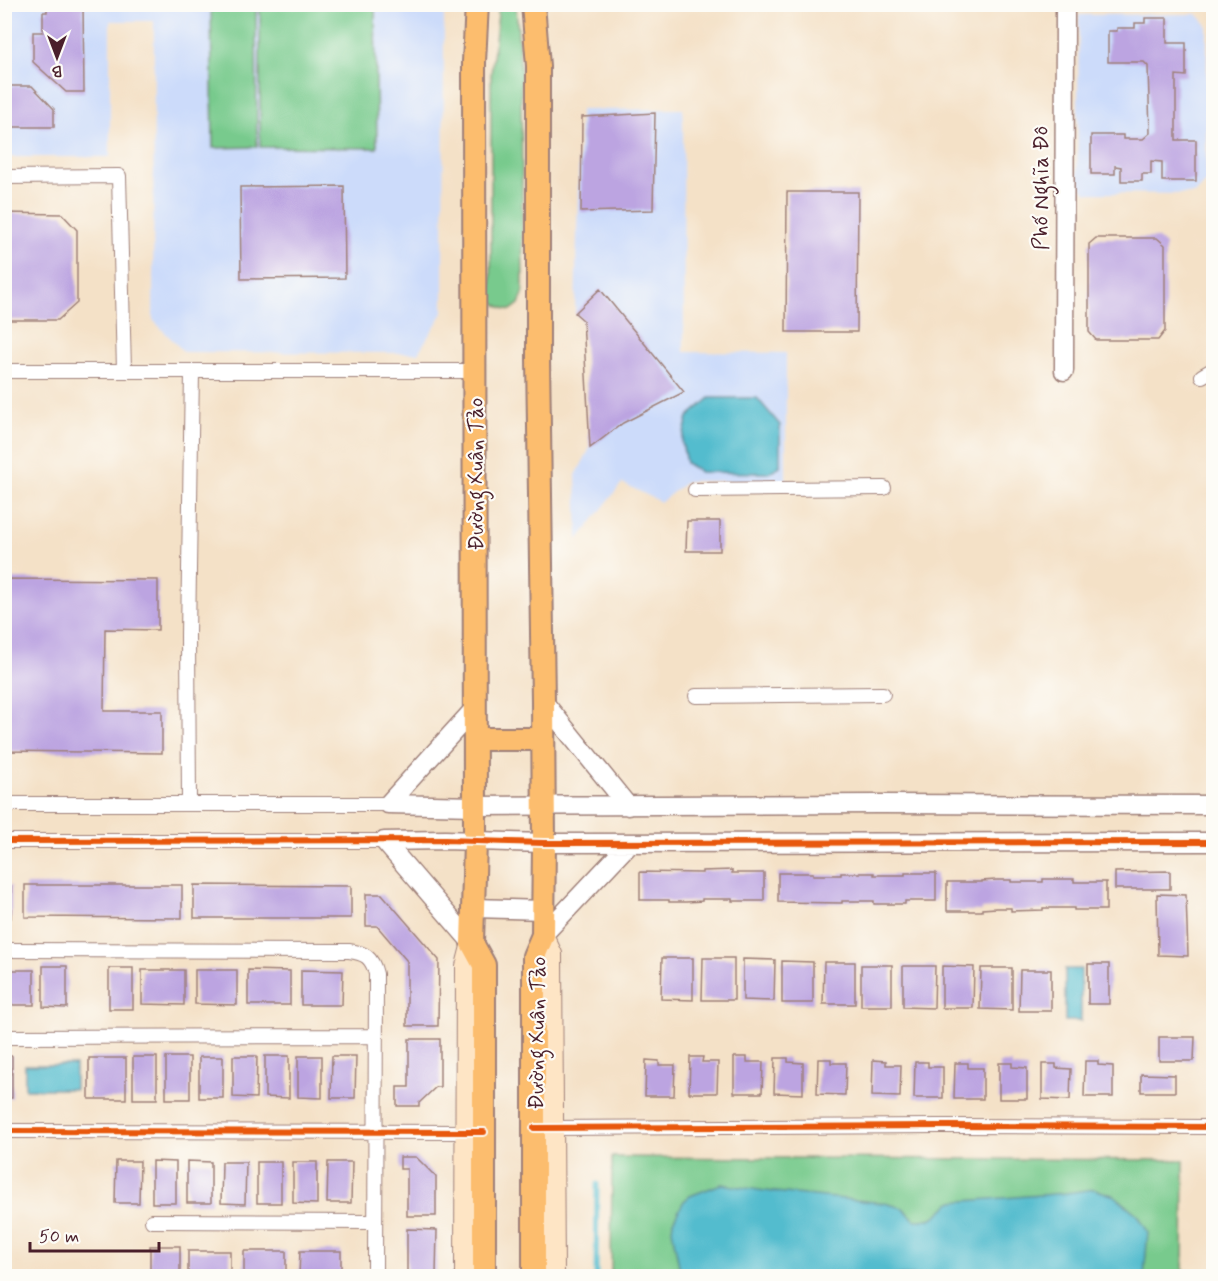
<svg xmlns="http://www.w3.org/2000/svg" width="1218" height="1281" font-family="Mynerve,sans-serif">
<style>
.built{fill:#ccdbfa}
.green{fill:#78ca8d;stroke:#61745c;stroke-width:1.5}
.water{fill:#52bcce;stroke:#4e6e7c;stroke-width:1.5}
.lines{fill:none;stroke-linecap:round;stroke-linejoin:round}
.stream{stroke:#52bcce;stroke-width:5}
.building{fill:#bca4e1}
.minor-casing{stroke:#9f8079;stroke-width:16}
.tertiary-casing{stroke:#9f8079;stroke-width:21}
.secondary-casing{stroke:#9f8079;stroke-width:22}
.primary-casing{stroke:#9f8079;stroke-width:26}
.minor{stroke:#fff;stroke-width:14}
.tertiary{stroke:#fff;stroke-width:18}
.secondary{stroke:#fee5c5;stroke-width:20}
.primary{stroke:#fcbd6e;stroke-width:22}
.cycleway-casing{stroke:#fdfcf7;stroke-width:10}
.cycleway{stroke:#e8590c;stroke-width:6}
.labels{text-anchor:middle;stroke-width:4.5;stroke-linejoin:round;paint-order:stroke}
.street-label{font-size:22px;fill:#4a1f2b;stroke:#fdfcf7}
</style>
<rect width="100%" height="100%" fill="#fdfcf7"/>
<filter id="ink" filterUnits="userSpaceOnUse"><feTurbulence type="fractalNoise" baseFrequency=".0167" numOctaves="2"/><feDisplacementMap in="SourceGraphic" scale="12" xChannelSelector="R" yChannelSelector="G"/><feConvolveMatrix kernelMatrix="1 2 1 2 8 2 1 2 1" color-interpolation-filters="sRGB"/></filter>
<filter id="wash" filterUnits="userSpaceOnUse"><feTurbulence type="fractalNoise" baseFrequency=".008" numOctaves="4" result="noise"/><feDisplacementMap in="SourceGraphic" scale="24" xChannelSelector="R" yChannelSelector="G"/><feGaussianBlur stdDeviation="1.35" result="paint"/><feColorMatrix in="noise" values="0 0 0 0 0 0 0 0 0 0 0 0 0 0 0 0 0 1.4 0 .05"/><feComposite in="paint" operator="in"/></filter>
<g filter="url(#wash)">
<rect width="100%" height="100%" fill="#f4e1c7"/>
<path class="built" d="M4 5H444L443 313 418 353 184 352 153 320 154 21H110V157H5Z
M1197 14 1207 25 1206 182 1195 194 1087 193 1077 183 1079 15Z
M683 109 684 352 786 353V481H687L661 502 622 483 578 540 576 475 590 448 583 321 575 313 580 110Z"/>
<path class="green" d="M211 5H256L257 147 213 148Z
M260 5H375L377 148 260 147Z
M499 5H516L521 76 523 294 519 304 511 310C493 306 492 303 491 285V75Z
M612 1157 1184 1160 1183 1276H611Z"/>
<path class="water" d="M710 398H757L780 425V466L768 473 700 472 686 463 682 442 688 417Z
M1065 969H1081V1021H1065Z
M25 1065H75V1089H25Z
M721 1184 765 1191 884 1203 903 1208 915 1220C934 1221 938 1215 951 1202L1066 1193 1094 1189 1115 1196 1138 1215 1148 1232 1144 1276H681L672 1230 673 1221 684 1201 690 1196Z"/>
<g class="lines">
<path class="stream" d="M596 1276 597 1184"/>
</g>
<g id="blocks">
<path class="building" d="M47 4H83L84 92H66L33 62V32H43V12H47Z
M1145 18H1167V43H1186V76L1176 75V140H1196V181H1162V162L1151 161V174H1142V181H1121V167L1115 166V174H1091V135H1123V139H1143L1150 133 1148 66 1144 62H1108V31H1117V28H1135V23H1145Z
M4 86H32L54 109V127H4Z
M655 113 653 210 581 212 582 117Z
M344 186 345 278 241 279 240 187Z
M787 192H858L857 332H786Z
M4 213 62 214 77 230V303L58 320H4Z
M1096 238H1157L1165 245V331L1158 340H1096L1089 332V244Z
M600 289 684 392 623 423 590 448 583 320 575 313Z
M687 521H720V551H686Z
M4 579 158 580V630L105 629 104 711H162V753L4 751Z
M732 870V873H764V901H732V899H702V901L686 902H669V900H640V872L702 873V871Z
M1170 871V889H1115V872Z
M778 873H813V875H841V873H874V875H905V873H936V901H905V904H874V901H842V903L778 902Z
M1043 879H1074V882H1106V910H1074V908H1043V910L1011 911V908H996L982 909V911H947V882H982V881L996 880H1011V882H1043Z
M25 885H182V918L25 917Z
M194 885 351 886V918H194Z
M4 886H11V918H4Z
M366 894H382L439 960 438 1026H407V961L377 926H366Z
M1157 894 1186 895 1188 956 1158 955Z
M662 958H693V1000L661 999Z
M703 958H734V1000H702Z
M743 959 775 960 774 1001 743 1000Z
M782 961 813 962V1003H782Z
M824 962H855V1004H823Z
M1088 964H1109V1004H1088Z
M861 965H892V1006H861Z
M43 966H67V1008L43 1007Z
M903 966H935L934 1008 903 1007Z
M942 966 974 967 973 1008H942Z
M109 968H133V1009H109Z
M981 968H1012V1010L980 1009Z
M4 970H34V1005H4Z
M142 970H184V1005L142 1004Z
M195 970H237V1005L195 1004Z
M248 970 290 971V1005H248Z
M301 970 343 971 342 1005H301Z
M1020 970H1051V1011H1019Z
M1159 1037H1195L1194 1061H1159Z
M409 1039H440V1087H436L419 1103V1106H397V1087H409Z
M5 1056H12V1098H5Z
M233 1056H257L256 1098 233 1097Z
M265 1056H289V1098L265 1097Z
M298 1056H322V1098L298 1097Z
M332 1056H356L355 1098H331Z
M133 1057H157V1099H133Z
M166 1057H190V1099H166Z
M199 1057H223V1098H199Z
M690 1057H703L702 1062H718L717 1093H689Z
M734 1057H747V1062H763L762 1093H734Z
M89 1058H126V1099H89Z
M775 1058H788V1062L803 1063V1094L774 1093Z
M818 1059H831V1063H846L845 1095 817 1094Z
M646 1060 659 1061V1065H675L674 1096H645Z
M873 1060 886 1061V1065H901L900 1097 872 1096Z
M1085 1061H1098V1065L1113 1066V1097H1084Z
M915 1062H928V1067H943V1098H914Z
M955 1063H968V1068H983V1099H954Z
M999 1063H1012V1067L1027 1068V1099H999Z
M1042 1064H1056V1068L1071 1069 1070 1100 1042 1099Z
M1141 1074 1175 1075V1092H1141Z
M400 1157H416L436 1177V1216H407V1169H400Z
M116 1161H140L139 1203H115Z
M152 1161 176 1162V1203H152Z
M187 1161 211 1162V1203H187Z
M222 1162H246L245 1204 221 1203Z
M257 1162H281V1203H257Z
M293 1162H317V1204L293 1203Z
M328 1162H352L351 1203H327Z
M407 1229 437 1230 436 1276H407Z
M150 1246H180V1276H150Z
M188 1251H230V1276H188Z
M244 1251H286V1276H244Z
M300 1251H341V1276H299Z"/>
</g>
</g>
<g filter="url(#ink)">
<use href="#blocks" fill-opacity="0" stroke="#9f8079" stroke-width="1.5"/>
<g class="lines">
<defs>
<path id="minor" d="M4 177 119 176 124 370
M4 371H474
M1202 376 1214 369
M695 490 884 488
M696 696 883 694
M4 804H388
M189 804 188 636 192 371
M4 841H384
M4 950 349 951C365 953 372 957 376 974L375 1276
M4 1037 376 1036
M545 1128 940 1126 1214 1127
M4 1131 473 1132
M152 1221 375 1222"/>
<path id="tertiary" d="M1064 371 1065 4
M543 701 628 806
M388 804 475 806 880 804 1214 805
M388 804 475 708
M384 841 445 840 544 843 1214 842
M384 841 472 943
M474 908 543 910
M543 935 630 843"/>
<path id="secondary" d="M543 935 552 954 554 1276
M465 1276 466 966 472 943"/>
<path id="primary" d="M477 4 474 62 475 842 472 943 484 965V1276
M533 4 538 66V358L543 701 544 843 543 935 534 956V1276
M475 739H543"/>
</defs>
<use href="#minor" class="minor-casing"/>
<use href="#tertiary" class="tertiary-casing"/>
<use href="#secondary" class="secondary-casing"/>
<use href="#primary" class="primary-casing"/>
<use href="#minor" class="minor"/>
<use href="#tertiary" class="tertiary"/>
<use href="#secondary" class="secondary"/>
<use href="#primary" class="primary"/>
<defs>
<path id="cycleway" d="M4 841 445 840 544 843 1214 842
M534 1128 940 1126 1214 1127
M4 1131 484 1132"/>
</defs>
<use href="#cycleway" class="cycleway-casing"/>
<use href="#cycleway" class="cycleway"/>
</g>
</g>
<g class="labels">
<g class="street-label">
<text transform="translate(1040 188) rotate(-90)" y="8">Phố Nghĩa Đô</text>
<text transform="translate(475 474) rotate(-90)" y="8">Đường Xuân Tảo</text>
<text transform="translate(536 1033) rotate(-89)" y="8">Đường Xuân Tảo</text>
</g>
</g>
<rect width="1218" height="1281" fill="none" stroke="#fdfcf7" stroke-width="24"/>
<g transform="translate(57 57) rotate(180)" stroke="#fdfcf7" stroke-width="4.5" paint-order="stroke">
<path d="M0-4.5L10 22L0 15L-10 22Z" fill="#4a1f2b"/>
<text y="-9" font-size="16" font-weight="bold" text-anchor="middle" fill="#4a1f2b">B</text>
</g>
<path d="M30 1242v9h129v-9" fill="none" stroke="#4a1f2b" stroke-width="3"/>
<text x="39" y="1242" font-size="18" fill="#4a1f2b" stroke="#fdfcf7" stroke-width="4.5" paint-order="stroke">50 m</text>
</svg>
